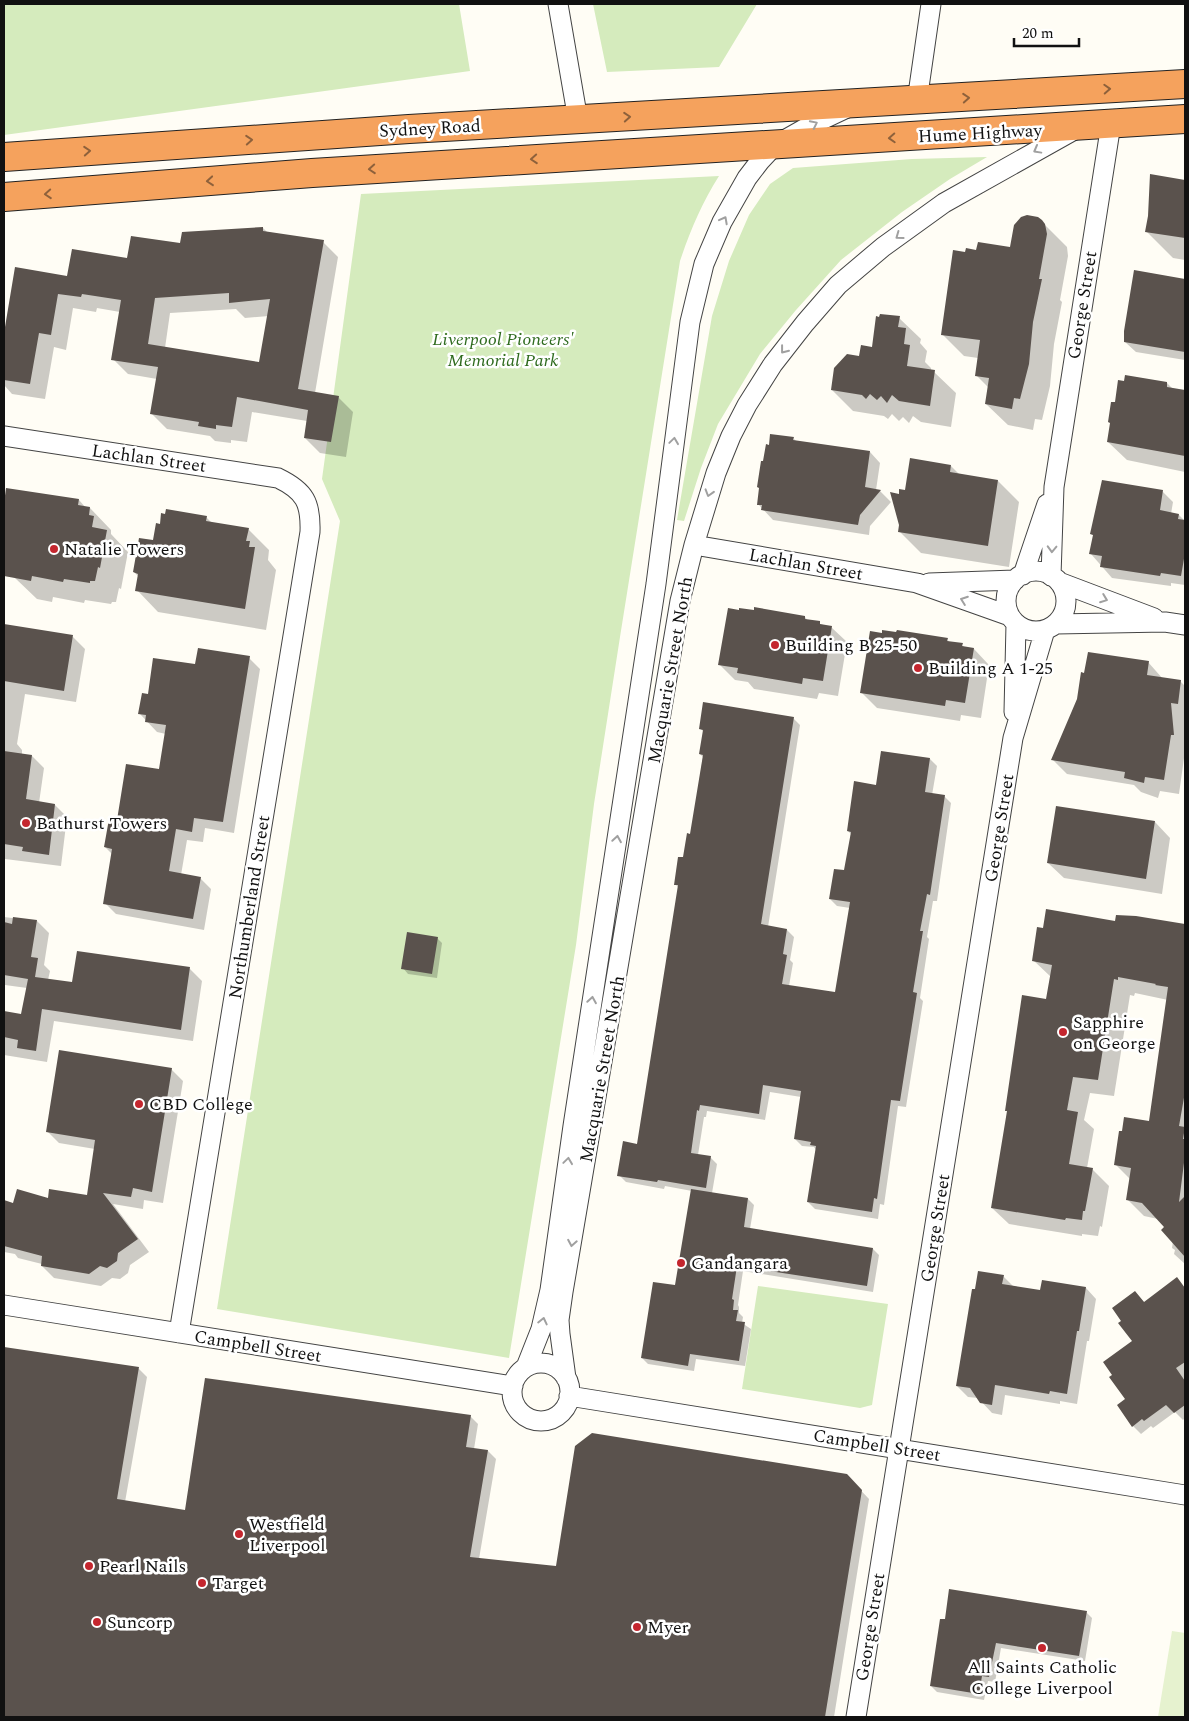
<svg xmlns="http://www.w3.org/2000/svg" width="1189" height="1721" font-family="Spectral,serif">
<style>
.green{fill:#d5ebbd}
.pitch{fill:#e6f2cf}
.shadow{fill:#0003;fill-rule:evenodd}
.building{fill:#5a524d;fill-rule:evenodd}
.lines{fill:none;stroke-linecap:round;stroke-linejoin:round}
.street-casing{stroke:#444;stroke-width:21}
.highway-casing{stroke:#222;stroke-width:30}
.street{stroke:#fff;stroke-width:19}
.highway{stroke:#f5a25d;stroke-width:28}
.oneway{stroke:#8e613b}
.oneway2{stroke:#a0a0a0}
.poi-dot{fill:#c4262e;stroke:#fff;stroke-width:2}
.labels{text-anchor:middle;stroke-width:5;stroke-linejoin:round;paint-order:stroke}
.street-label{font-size:18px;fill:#111;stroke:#fff}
.park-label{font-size:18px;font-style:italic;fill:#2f6b1f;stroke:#fff}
.poi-label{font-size:18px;fill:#111;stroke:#fff;text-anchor:start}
</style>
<rect width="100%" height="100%" fill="#fffdf5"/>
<path class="green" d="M4 4H459L470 71 4 135Z
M593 4H757L719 67 607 72Z
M987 157 950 179 902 212 841 260 796 310 760 354 718 424 701 468 684 521 677 520 712 316 729 261 749 215 770 184 793 168 912 159Z
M719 176C702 203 690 231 680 261L620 637 594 804 576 945 509 1358 217 1309 340 521 322 479 361 194Z
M758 1286 888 1304 872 1405 860 1408 742 1389Z"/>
<path class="pitch" d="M1172 1631 1185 1633V1717H1158Z"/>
<path class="shadow" d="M1151 175 1185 181V260L1173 258 1146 231 1149 216Z
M1041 221 1067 247 1068 256 1060 300 1062 302 1054 344 1050 386 1042 420 1035 419 1033 430 1008 425 986 404 989 388 976 375 978 358 964 356 942 334 966 253 1011 249Z
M263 228 267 232 323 242 338 257 315 393 338 397 353 412 346 457 320 453 305 438 307 421 252 412 247 442 231 440V443L215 441 210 436 167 429 152 414 157 379 128 374 113 359 120 312 97 308 96 312 73 308 66 350 54 347 45 399 12 394 4 385V340L16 269 68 277 181 245ZM236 309 245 318 269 316 260 364 165 348 170 313Z
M1136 272 1185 280V360L1136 352 1125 342Z
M899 318 921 339 920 343 927 351 925 362 931 368V371L934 372 956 393 951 427 921 422 913 416 909 423 903 417 899 421 892 414 888 419 884 416 853 411 832 390 860 357 873 348Z
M1167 383 1173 389 1185 391V472L1127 460 1108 442Z
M793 438 797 442 870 452 880 463 876 490 880 491 891 502 870 526 869 535 773 520 758 504Z
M951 466 960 475 998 481 1019 502 1009 567 921 553 899 531 900 495Z
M7 490 79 500 86 508H90L111 530V534L128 552 121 589 119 588 116 602H112L111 604 85 600 84 603 53 597 52 602 37 599 15 578 4 564V510Z
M1162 491 1173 502 1171 514 1179 515 1185 521V585L1171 583V586L1112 578 1091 554 1094 536 1092 534Z
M206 517 212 523 248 529 269 550 268 560 276 570 266 630 158 612 137 590 139 577 134 572 154 542Z
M755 612 805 617 808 621 831 627 847 642 838 696 819 693 817 699 754 689 748 682 735 680 720 665Z
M4 625 73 637 85 649 76 702 25 694 17 744 22 750V755L32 756 44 768 39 803 55 805 67 817 61 866 5 859 4 866Z
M883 634 947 639 950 643 962 645 965 648 974 649 989 665 981 718 961 715 960 721 877 708 861 692Z
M249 658 260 669 234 833 205 828 203 842 187 840 181 875 200 878 211 889 204 930 116 914 105 903 113 855 105 847 118 822 160 771 166 734 157 732 140 714 149 696 196 666Z
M1148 662 1163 679 1180 681 1185 686V751L1179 794 1160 791 1158 798 1141 792 1134 785 1067 774 1053 760Z
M793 718 800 725 768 927 787 930 794 937 790 960 793 963 789 986 836 994 850 908 837 906 830 899 845 872 851 834 848 831 877 786 882 752 930 759 937 766 932 795 944 796 951 803 937 901H933L927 937 929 939 920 998 923 1001 906 1107 898 1106 884 1205 880 1204 878 1219 815 1209 808 1202 816 1150 814 1147 802 1146 795 1139 801 1097 770 1092 765 1120 707 1111 706 1117H704L698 1155 710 1157 717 1164 712 1193 748 1199 754 1205 750 1229 873 1249 879 1255 873 1292 743 1271 738 1305 739 1307V1313L743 1317 742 1323 751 1329 745 1366 696 1359 694 1371 648 1364 642 1358 676 1287 692 1191 665 1186 664 1189 626 1182 619 1175 638 1145 679 888 675 884 691 835 703 757 700 754 704 732 700 728Z
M1155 822 1170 838 1162 894 1064 878 1048 863Z
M4 917 37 921 49 933 44 965 50 971 48 980 73 984 190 969 202 981 193 1041 54 1021 47 1062 4 1055V1012L22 1015 27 988 5 985 4 994Z
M1136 917 1185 925V1264L1174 1254 1175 1250 1172 1248 1173 1241 1166 1228 1158 1219 1144 1216 1128 1200 1131 1180 1115 1164 1150 1123 1168 1000 1135 993 1134 996 1130 995 1114 1096 1090 1093 1084 1120 1094 1129 1087 1168 1092 1169 1109 1186 1102 1227 1100 1226 1098 1236 1082 1234V1236L1009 1224 992 1208 1008 1112 1006 1110 1047 1000 1051 977 1033 960 1116 922Z
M437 938 442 943 437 978 408 974 403 968Z
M171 1069 183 1081 163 1203 144 1200 143 1209 113 1204 149 1252 130 1265 128 1273 120 1279 112 1278 101 1286 54 1278 42 1266V1264L18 1258 15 1254 4 1252V1201L14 1204 88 1196 95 1149 59 1143 47 1131Z
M1003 1276 1014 1287 1041 1292 1086 1288 1096 1299 1089 1341H1087L1077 1404 1060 1401V1404L1005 1395 1002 1415 992 1413 978 1398 968 1397 957 1386 976 1291Z
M1183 1288 1185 1290V1379L1184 1380 1185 1418 1183 1420 1175 1412 1153 1428 1151 1426 1141 1434 1133 1426 1127 1399 1134 1341 1135 1292 1145 1303Z
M4 1348 139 1369 147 1377 125 1502 186 1512 470 1416 478 1424 474 1449 488 1451 496 1459 479 1559 558 1568 852 1481 869 1499 834 1717H4Z
M1086 1612 1092 1618 1085 1661 1001 1648 995 1682 988 1681 984 1700 937 1692 931 1686 941 1620Z"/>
<path class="building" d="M1150 174 1185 180V238L1145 232 1148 216Z
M1027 215 1038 217 1042 220 1045 224 1047 234 1039 279H1042L1033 322 1029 364 1020 399 1014 398 1012 409 985 404 989 378 975 376 980 340 941 335 953 250 965 252 966 248 976 250 978 242 1010 247 1014 225 1021 217Z
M263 227V231L324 240 298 389 339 396 331 442 304 438 308 410 237 397 232 427 216 425V429L198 426 199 422 150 414 158 367 111 360 121 300 82 294 81 297 58 294 51 335 39 333 30 384 4 380V333L15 267 67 276 72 249 127 258 131 236 180 243 182 232ZM229 293V303L270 299 259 362 148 344 155 298Z
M1134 270 1185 279V352L1124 342V331Z
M880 314 900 316 898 327 906 328 904 344 910 345 907 366 935 370 930 406 899 401 892 395 887 403 881 396 877 400 870 394 866 399 862 395 831 390 834 368 847 354 859 356 861 345 872 347 876 316 879 317Z
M1125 375 1167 382V387L1185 390V456L1107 442 1110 423 1108 422 1111 402H1115L1118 380 1124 381Z
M770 434 794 437 793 440 870 451 865 487 881 490 860 515 858 525 761 510 762 505H757L759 488 757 487 761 461H763L766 444 769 445Z
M910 458 951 465 950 472 998 480 988 546 898 532 899 525 890 492 899 494V489L905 490Z
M1102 480 1163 490 1160 510 1179 514 1178 519 1185 520V553L1181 576 1161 573 1160 576 1100 567 1102 556 1089 554 1093 535 1090 534Z
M6 488 79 499 78 505 90 507 89 515 94 516 92 527 107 530 100 568 98 567 95 581H90V583L64 579 63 582 32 576 31 581 4 576V503Z
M166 509 207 516 206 521 249 528 246 541H250L249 547H255L245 609 135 591 138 574 133 572 139 538 153 540 156 523 160 524 161 513 165 514Z
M754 607 805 616V619L820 621V624L832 626 823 681 803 678 802 684 737 673 738 668 718 665 728 608 739 610V608L754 610Z
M4 624 73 635 64 691 4 681Z
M882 630 896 632 897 630 948 638 947 641 963 643 962 646 974 648 965 703 946 700 945 706 860 693 870 631 882 633Z
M198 648 250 656 223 822 194 818 192 832 176 829 169 871 201 877 193 919 103 904 112 849 104 847 109 819 117 820 126 764 159 769 166 725 145 722 146 715 138 714 142 693 148 694 153 658 195 664Z
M1088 652 1149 661 1147 675 1181 680 1178 704 1171 703 1174 735H1171L1164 780 1145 777 1144 783 1124 778 1125 772 1051 760 1077 699 1081 672 1084 673Z
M703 702 794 717 761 924 787 929 783 954 787 955 782 984 835 992 850 902 829 899 834 869 844 870 851 832 847 831 854 781 876 785 881 751 930 758 925 792 945 795 930 895 927 894 920 931H923L913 992 917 993 900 1101 891 1100 877 1199 874 1198 872 1212 807 1202 816 1146 810 1145 811 1142 794 1139 801 1091 763 1085 759 1114 700 1105 699 1111 697 1110 691 1153 711 1156 706 1188 658 1180 657 1182 617 1176 623 1141 637 1144 678 885H674L678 857H683L687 833 690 834 703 755 699 754 703 730 699 729Z
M4 751 32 755 26 799 55 804 49 855 22 851 23 847 4 844Z
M1056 806 1155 821 1146 879 1047 863Z
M1046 909 1115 921 1116 915 1136 916 1185 924V1092L1179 1126 1185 1127 1183 1139H1185V1155L1179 1202 1185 1196V1257L1161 1230 1164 1227 1142 1203 1126 1200 1131 1168 1114 1165 1119 1131H1122L1124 1117 1149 1121 1168 987 1155 985 1156 984 1118 977V980L1114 979 1098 1080 1073 1077 1067 1110 1078 1112 1069 1164 1093 1168 1085 1211H1083L1082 1220 1066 1218 1065 1220 991 1208 1007 1111H1005L1022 995 1046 999 1052 965 1032 961 1037 927 1043 928Z
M13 917 37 920 31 957 38 958 35 977 72 982 77 951 190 967 181 1030 42 1009 36 1051 17 1048 18 1040 4 1037V1011L21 1014 28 979 4 975V922L12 924Z
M407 932 438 937 432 974 401 969Z
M59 1050 172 1068 152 1192 133 1188 131 1197 103 1193 138 1239 118 1253 117 1261 107 1268 100 1266 89 1274 41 1266 42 1256 4 1246V1200L13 1203 17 1189 48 1198 49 1189 87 1195 95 1140 46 1132Z
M691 1189 748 1198 744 1227 873 1248 867 1286 737 1266 732 1299 734 1300 733 1310H738L736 1321 745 1322 739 1361 690 1354 688 1366 641 1358 653 1282 675 1285Z
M978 1271 1004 1275 1002 1284 1040 1290 1042 1280 1086 1287 1079 1331H1077L1067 1394 1050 1391 1049 1394 995 1385 992 1405 980 1403 970 1388 956 1386 972 1289H975Z
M1177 1277 1185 1288V1362L1176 1368 1185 1381V1405L1174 1413 1166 1405 1144 1421 1142 1419 1132 1427 1117 1405 1125 1399 1109 1377 1112 1375 1103 1362 1132 1341 1118 1323 1121 1321 1112 1308 1135 1291 1144 1302Z
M4 1347 139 1367 117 1499 185 1510 205 1378 471 1415 466 1447 488 1450 470 1557 556 1566 575 1446 592 1433 847 1474 862 1490 825 1717H4Z
M949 1589 1087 1611 1079 1656 996 1643 989 1677 982 1676 979 1694 930 1686 940 1619H945Z"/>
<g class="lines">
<defs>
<path id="street" d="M558 4 578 120
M917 101 931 4
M4 436 278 478C305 491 311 503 310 532L179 1333
M694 545 917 583 1010 616
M1006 601a30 30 0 1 1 60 0a30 30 0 1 1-60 0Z
M1023 575 1047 504
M1051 576 1054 487 1111 124
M1059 582 1154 618
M929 583 1015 580
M1056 624 1165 622 1185 625
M1014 712 1016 624
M4 1305 513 1386
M512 1392a29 29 0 1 1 58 0a29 29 0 1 1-58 0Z
M526 1367 541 1329 550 1290 573 1126 656 584 690 322 704 264 722 222 747 178 760 161 774 146 811 125 847 108
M566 1378 560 1334 559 1320 563 1292 680 601 694 545 716 473 731 436 747 405 773 364 805 323 838 285 883 247 944 203 1076 129
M569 1396 1185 1495
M856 1717 1013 738 1045 630"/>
<path id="highway" d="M4 157 409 129 1185 84
M4 197 312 173 1185 119"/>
</defs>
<use href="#street" class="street-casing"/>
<use href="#highway" class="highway-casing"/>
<use href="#street" class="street"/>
<use href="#highway" class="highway"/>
</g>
<defs><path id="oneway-chevron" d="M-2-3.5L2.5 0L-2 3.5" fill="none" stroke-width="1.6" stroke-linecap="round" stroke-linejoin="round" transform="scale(1.25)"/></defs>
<g class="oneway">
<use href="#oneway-chevron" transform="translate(1107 89) rotate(-3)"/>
<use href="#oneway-chevron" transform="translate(966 98) rotate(-4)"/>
<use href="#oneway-chevron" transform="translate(627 117) rotate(-4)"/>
<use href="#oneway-chevron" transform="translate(892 138) rotate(177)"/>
<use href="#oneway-chevron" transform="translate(249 140) rotate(-4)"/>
<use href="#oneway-chevron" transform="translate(87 151) rotate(-4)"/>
<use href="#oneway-chevron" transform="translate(534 159) rotate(176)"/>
<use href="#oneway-chevron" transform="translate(372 169) rotate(176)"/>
<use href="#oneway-chevron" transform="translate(210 181) rotate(175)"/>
<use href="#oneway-chevron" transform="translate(48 194) rotate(176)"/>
</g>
<g class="oneway2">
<use href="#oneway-chevron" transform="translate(814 124) rotate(-26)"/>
<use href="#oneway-chevron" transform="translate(1037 150) rotate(151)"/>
<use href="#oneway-chevron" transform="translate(724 220) rotate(-62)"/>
<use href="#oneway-chevron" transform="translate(899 236) rotate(144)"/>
<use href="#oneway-chevron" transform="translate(784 350) rotate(128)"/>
<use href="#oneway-chevron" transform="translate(674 441) rotate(-82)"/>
<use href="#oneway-chevron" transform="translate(709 493) rotate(107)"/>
<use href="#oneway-chevron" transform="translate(1052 549) rotate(92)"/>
<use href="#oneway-chevron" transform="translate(1104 599) rotate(21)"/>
<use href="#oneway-chevron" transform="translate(964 600) rotate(-160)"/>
<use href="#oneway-chevron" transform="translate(617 839) rotate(-81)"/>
<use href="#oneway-chevron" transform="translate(592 1000) rotate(-81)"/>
<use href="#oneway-chevron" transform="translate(568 1161) rotate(-82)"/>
<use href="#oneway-chevron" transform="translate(572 1243) rotate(100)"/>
<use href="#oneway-chevron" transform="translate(543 1321) rotate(-77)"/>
</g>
<g class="poi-dot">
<circle cx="54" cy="549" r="5"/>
<circle cx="775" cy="645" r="5"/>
<circle cx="918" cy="668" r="5"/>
<circle cx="26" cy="823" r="5"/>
<circle cx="1063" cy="1032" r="5"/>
<circle cx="139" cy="1104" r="5"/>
<circle cx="681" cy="1263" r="5"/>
<circle cx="239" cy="1534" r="5"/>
<circle cx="89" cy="1566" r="5"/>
<circle cx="202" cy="1583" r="5"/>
<circle cx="97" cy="1622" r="5"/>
<circle cx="637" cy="1627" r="5"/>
<circle cx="1042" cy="1648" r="5"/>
</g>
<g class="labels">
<g class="street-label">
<text transform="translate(430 128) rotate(-3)" y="6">Sydney Road</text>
<text transform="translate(980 133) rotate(-3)" y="6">Hume Highway</text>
<text transform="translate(1082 305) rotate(-81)" y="6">George Street</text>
<text transform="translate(149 458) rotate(8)" y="6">Lachlan Street</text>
<text transform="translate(806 564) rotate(10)" y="6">Lachlan Street</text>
<text transform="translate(670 670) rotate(-80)" y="6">Macquarie Street North</text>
<text transform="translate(999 828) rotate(-81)" y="6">George Street</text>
<text transform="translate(249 907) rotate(-81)" y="6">Northumberland Street</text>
<text transform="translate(602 1069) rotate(-80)" y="6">Macquarie Street North</text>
<text transform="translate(935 1228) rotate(-81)" y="6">George Street</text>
<text transform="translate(258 1346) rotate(9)" y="6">Campbell Street</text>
<text transform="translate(877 1445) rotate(9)" y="6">Campbell Street</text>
<text transform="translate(870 1627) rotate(-81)" y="6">George Street</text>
</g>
<g class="park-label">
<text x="503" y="345">Liverpool Pioneers'<tspan x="503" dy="21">Memorial Park</tspan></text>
</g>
<g class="poi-label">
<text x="64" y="555">Natalie Towers</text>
<text x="785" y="651">Building B 25-50</text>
<text x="928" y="674">Building A 1-25</text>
<text x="36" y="829">Bathurst Towers</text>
<text x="1073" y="1028">Sapphire<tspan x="1073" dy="21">on George</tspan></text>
<text x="149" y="1110">CBD College</text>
<text x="691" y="1269">Gandangara</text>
<text x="249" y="1530">Westfield<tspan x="249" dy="21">Liverpool</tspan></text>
<text x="99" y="1572">Pearl Nails</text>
<text x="212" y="1589">Target</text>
<text x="107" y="1628">Suncorp</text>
<text x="647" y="1633">Myer</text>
<text x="1042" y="1673" text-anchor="middle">All Saints Catholic<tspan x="1042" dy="21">College Liverpool</tspan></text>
</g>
</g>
<rect width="1189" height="1721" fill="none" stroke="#111111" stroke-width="10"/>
<path d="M1014 38v8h65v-8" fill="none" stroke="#111111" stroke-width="2.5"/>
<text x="1022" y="38" font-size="15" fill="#111111" stroke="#ffffff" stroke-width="4" paint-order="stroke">20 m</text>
</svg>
